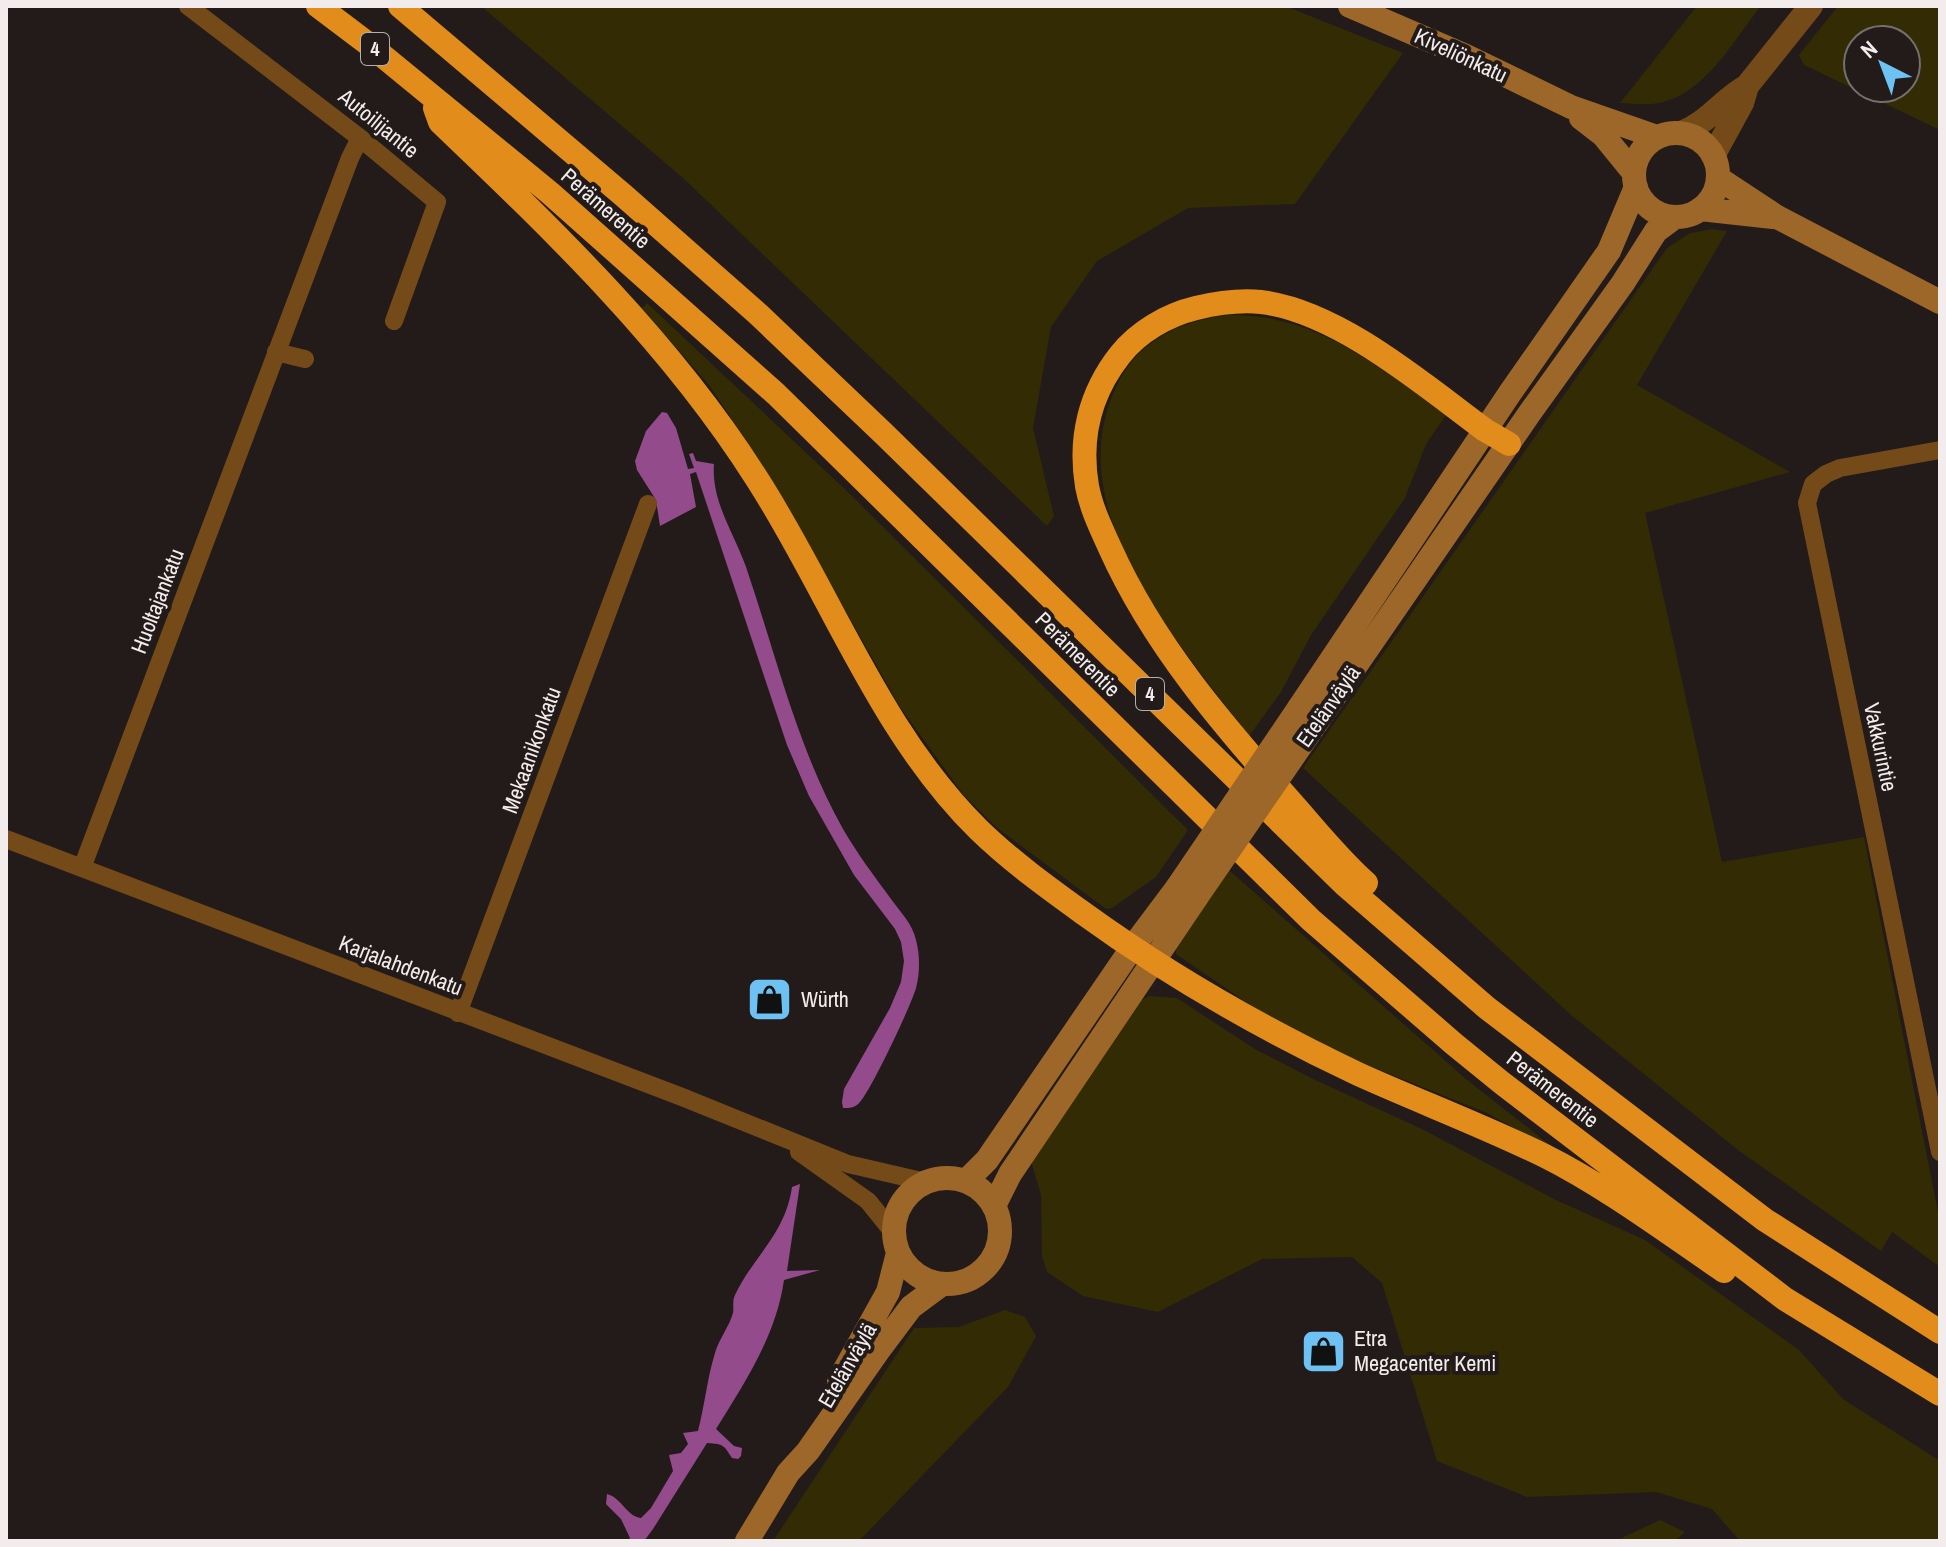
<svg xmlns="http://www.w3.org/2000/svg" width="1946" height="1547" font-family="'Archivo Narrow',sans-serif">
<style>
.green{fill:#322b04;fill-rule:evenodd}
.water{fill:#944b8c}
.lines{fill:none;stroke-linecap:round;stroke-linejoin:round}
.minor{stroke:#744a18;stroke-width:18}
.tertiary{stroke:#744a18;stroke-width:24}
.secondary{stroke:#9c6729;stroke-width:24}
.motorway{stroke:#e18c1b;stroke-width:24}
.secondary-bridge{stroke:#9c6729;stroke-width:24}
.labels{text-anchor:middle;stroke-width:8;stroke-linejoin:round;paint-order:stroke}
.shield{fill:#221b1a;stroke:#b4aead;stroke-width:2}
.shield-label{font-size:20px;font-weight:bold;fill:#f2edec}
.street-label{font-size:22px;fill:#f2edec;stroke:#221b1a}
.poi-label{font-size:22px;fill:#f2edec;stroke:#221b1a;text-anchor:start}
</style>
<rect width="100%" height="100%" fill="#221b1a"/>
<path class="green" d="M481 6H1285L1403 53 1295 204 1188 208 1097 261 1051 327 1033 428 1054 516 1047 526 683 178Z
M1697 6H1761C1732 42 1703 99 1652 104 1642 105 1630 103 1620 103Z
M1838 6H1940V130L1804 65 1799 55ZM1858 40H1906V88H1858Z
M1712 229 1727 231 1637 385 1790 472 1645 513 1722 862 1864 837 1940 1222V1267L1892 1232 1881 1251 1738 1150 1571 1015 1303 768 1667 248 1690 233Z
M647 303 850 494 1188 830 1156 877 1112 908 1106 909 997 828 963 794 900 707 779 493 748 443 709 385 642 308Z
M1227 315C1316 313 1377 366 1446 415L1426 444 1405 498 1311 635 1281 692 1249 736C1179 642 1055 509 1118 383 1139 340 1181 321 1227 315Z
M1229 870 1466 1079 1564 1156 1487 1113 1330 1050 1256 1009 1176 954V945Z
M1149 996 1177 998 1255 1049 1311 1078 1422 1129 1554 1199 1645 1240 1799 1350 1843 1399 1940 1461V1541H1740L1712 1509 1656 1492 1527 1497 1437 1461 1382 1283 1352 1257 1262 1259 1158 1312 1083 1296 1047 1272 1042 1256 1041 1195 1031 1161 1135 1004Z
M1005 1310 1025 1317 1036 1336 1008 1387 859 1541H773L914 1328 959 1327Z
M1660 1520 1685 1532 1675 1541H1615Z"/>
<path class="water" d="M662 412 667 413 676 428 688 469 694 468 689 454 693 453 696 461 714 464C711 501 734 533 746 567 776 655 797 747 843 829 857 853 874 876 891 899 901 913 912 923 916 940 920 955 920 973 916 988 911 1006 871 1090 860 1102 855 1108 850 1108 843 1108L842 1102 844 1089 890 1008 901 982 904 961 901 942 895 929 854 875 809 796 787 745 696 472 690 474 696 507 660 526 656 500 637 470 635 461 646 431Z
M800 1184 787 1271 820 1270 784 1280C776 1336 745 1382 716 1429L734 1446 742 1448 741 1456 738 1459 732 1458C724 1446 725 1444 707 1443L653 1529 644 1541H628L630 1538 621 1519 606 1504 607 1494C622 1498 626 1516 641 1518L651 1508 673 1471 669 1455 681 1453 688 1444 683 1433 698 1431C705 1404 707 1379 715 1353 719 1339 729 1327 733 1313 734 1307 732 1301 735 1295 754 1255 785 1235 792 1187Z"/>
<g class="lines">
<path class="minor" d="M188 6 360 138 437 202 394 321
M276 352 305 359
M1940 450 1840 468 1826 474 1813 484 1807 503 1940 1152
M6 839 682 1097 848 1164 926 1182
M82 868 350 158 360 138
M458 1013 648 504
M799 1152 868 1201 893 1232"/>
<path class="tertiary" d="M1681 133C1708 123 1723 99 1747 86
M1713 156 1742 103 1747 86 1811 6"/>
<path class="secondary" d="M1350 6 1466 56 1571 107 1657 137
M1581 118 1603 135 1634 173
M1634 175a42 42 0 1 1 84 0a42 42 0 1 1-84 0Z
M1718 178 1777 217 1940 302
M1700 209 1773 217
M1299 708 1510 393 1609 251 1636 187
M1317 722 1529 414 1623 283 1656 231 1675 217
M894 1231a53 53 0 1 1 106 0a53 53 0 1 1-106 0Z
M966 1181 987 1160 1132 948 1177 888
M994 1206 1010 1174 1196 898
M839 1380 888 1292 898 1253
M747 1541 788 1473 808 1451 878 1351 911 1307 942 1284"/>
<path class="motorway" d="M318 6 367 43 550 193 776 394 1311 920 1454 1044 1502 1083 1785 1299 1940 1394
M400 6 623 195 758 314 883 433 1345 885 1487 1008 1765 1220 1940 1332
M435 108 440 122C555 232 671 343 757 479 831 594 880 733 979 830 1011 861 1047 887 1083 913 1170 976 1261 1028 1358 1074 1420 1102 1484 1126 1545 1156 1605 1186 1668 1233 1724 1271
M1366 883C1339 859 1316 830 1292 803 1223 725 1153 644 1110 548 1101 528 1091 508 1087 486 1079 438 1090 393 1120 355 1138 332 1167 315 1196 308 1217 303 1240 300 1261 302 1338 311 1424 385 1485 430L1509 444"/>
<path class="secondary-bridge" d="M1177 888 1299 708
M1196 898 1317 722"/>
</g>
<defs>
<symbol id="shop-square" viewBox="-11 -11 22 22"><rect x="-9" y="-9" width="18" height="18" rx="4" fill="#6ec2f3" stroke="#221b1a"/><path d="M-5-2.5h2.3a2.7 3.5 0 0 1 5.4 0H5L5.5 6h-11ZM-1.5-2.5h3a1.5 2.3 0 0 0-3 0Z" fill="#111"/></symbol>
</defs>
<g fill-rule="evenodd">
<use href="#shop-square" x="744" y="974" width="51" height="51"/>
<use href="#shop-square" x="1298" y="1326" width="51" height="51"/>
</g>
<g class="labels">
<g class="shield">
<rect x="361" y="33" width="28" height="32" rx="6"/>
<rect x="1136" y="678" width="28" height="32" rx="6"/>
</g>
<g class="shield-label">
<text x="375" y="56">4</text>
<text x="1150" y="701">4</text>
</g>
<g class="street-label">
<text transform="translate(1461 55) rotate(25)" y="8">Kiveliönkatu</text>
<text transform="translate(379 123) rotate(39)" y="8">Autoilijantie</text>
<text transform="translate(606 208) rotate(41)" y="8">Perämerentie</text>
<text transform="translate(157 601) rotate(-69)" y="8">Huoltajankatu</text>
<text transform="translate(1078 654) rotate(45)" y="8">Perämerentie</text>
<text transform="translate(1328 706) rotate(-55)" y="8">Etelänväylä</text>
<text transform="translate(1881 747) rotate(78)" y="8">Vakkurintie</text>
<text transform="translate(531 750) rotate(-70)" y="8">Mekaanikonkatu</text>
<text transform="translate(401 965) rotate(21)" y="8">Karjalahdenkatu</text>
<text transform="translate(1553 1089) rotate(38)" y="8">Perämerentie</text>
<text transform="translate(847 1365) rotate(-60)" y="8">Etelänväylä</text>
</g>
<g class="poi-label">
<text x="801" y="1007">Würth</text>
<text x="1354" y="1346">Etra<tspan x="1354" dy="25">Megacenter Kemi</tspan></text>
</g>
</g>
<rect width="1946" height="1547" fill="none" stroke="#f2edec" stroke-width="16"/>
<g transform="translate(1882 64) rotate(318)"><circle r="38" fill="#221b1a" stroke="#756f6e" stroke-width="2"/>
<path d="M0-6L14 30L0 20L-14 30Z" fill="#6ec2f3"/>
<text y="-12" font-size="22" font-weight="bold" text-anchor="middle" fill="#f2edec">N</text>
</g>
</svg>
